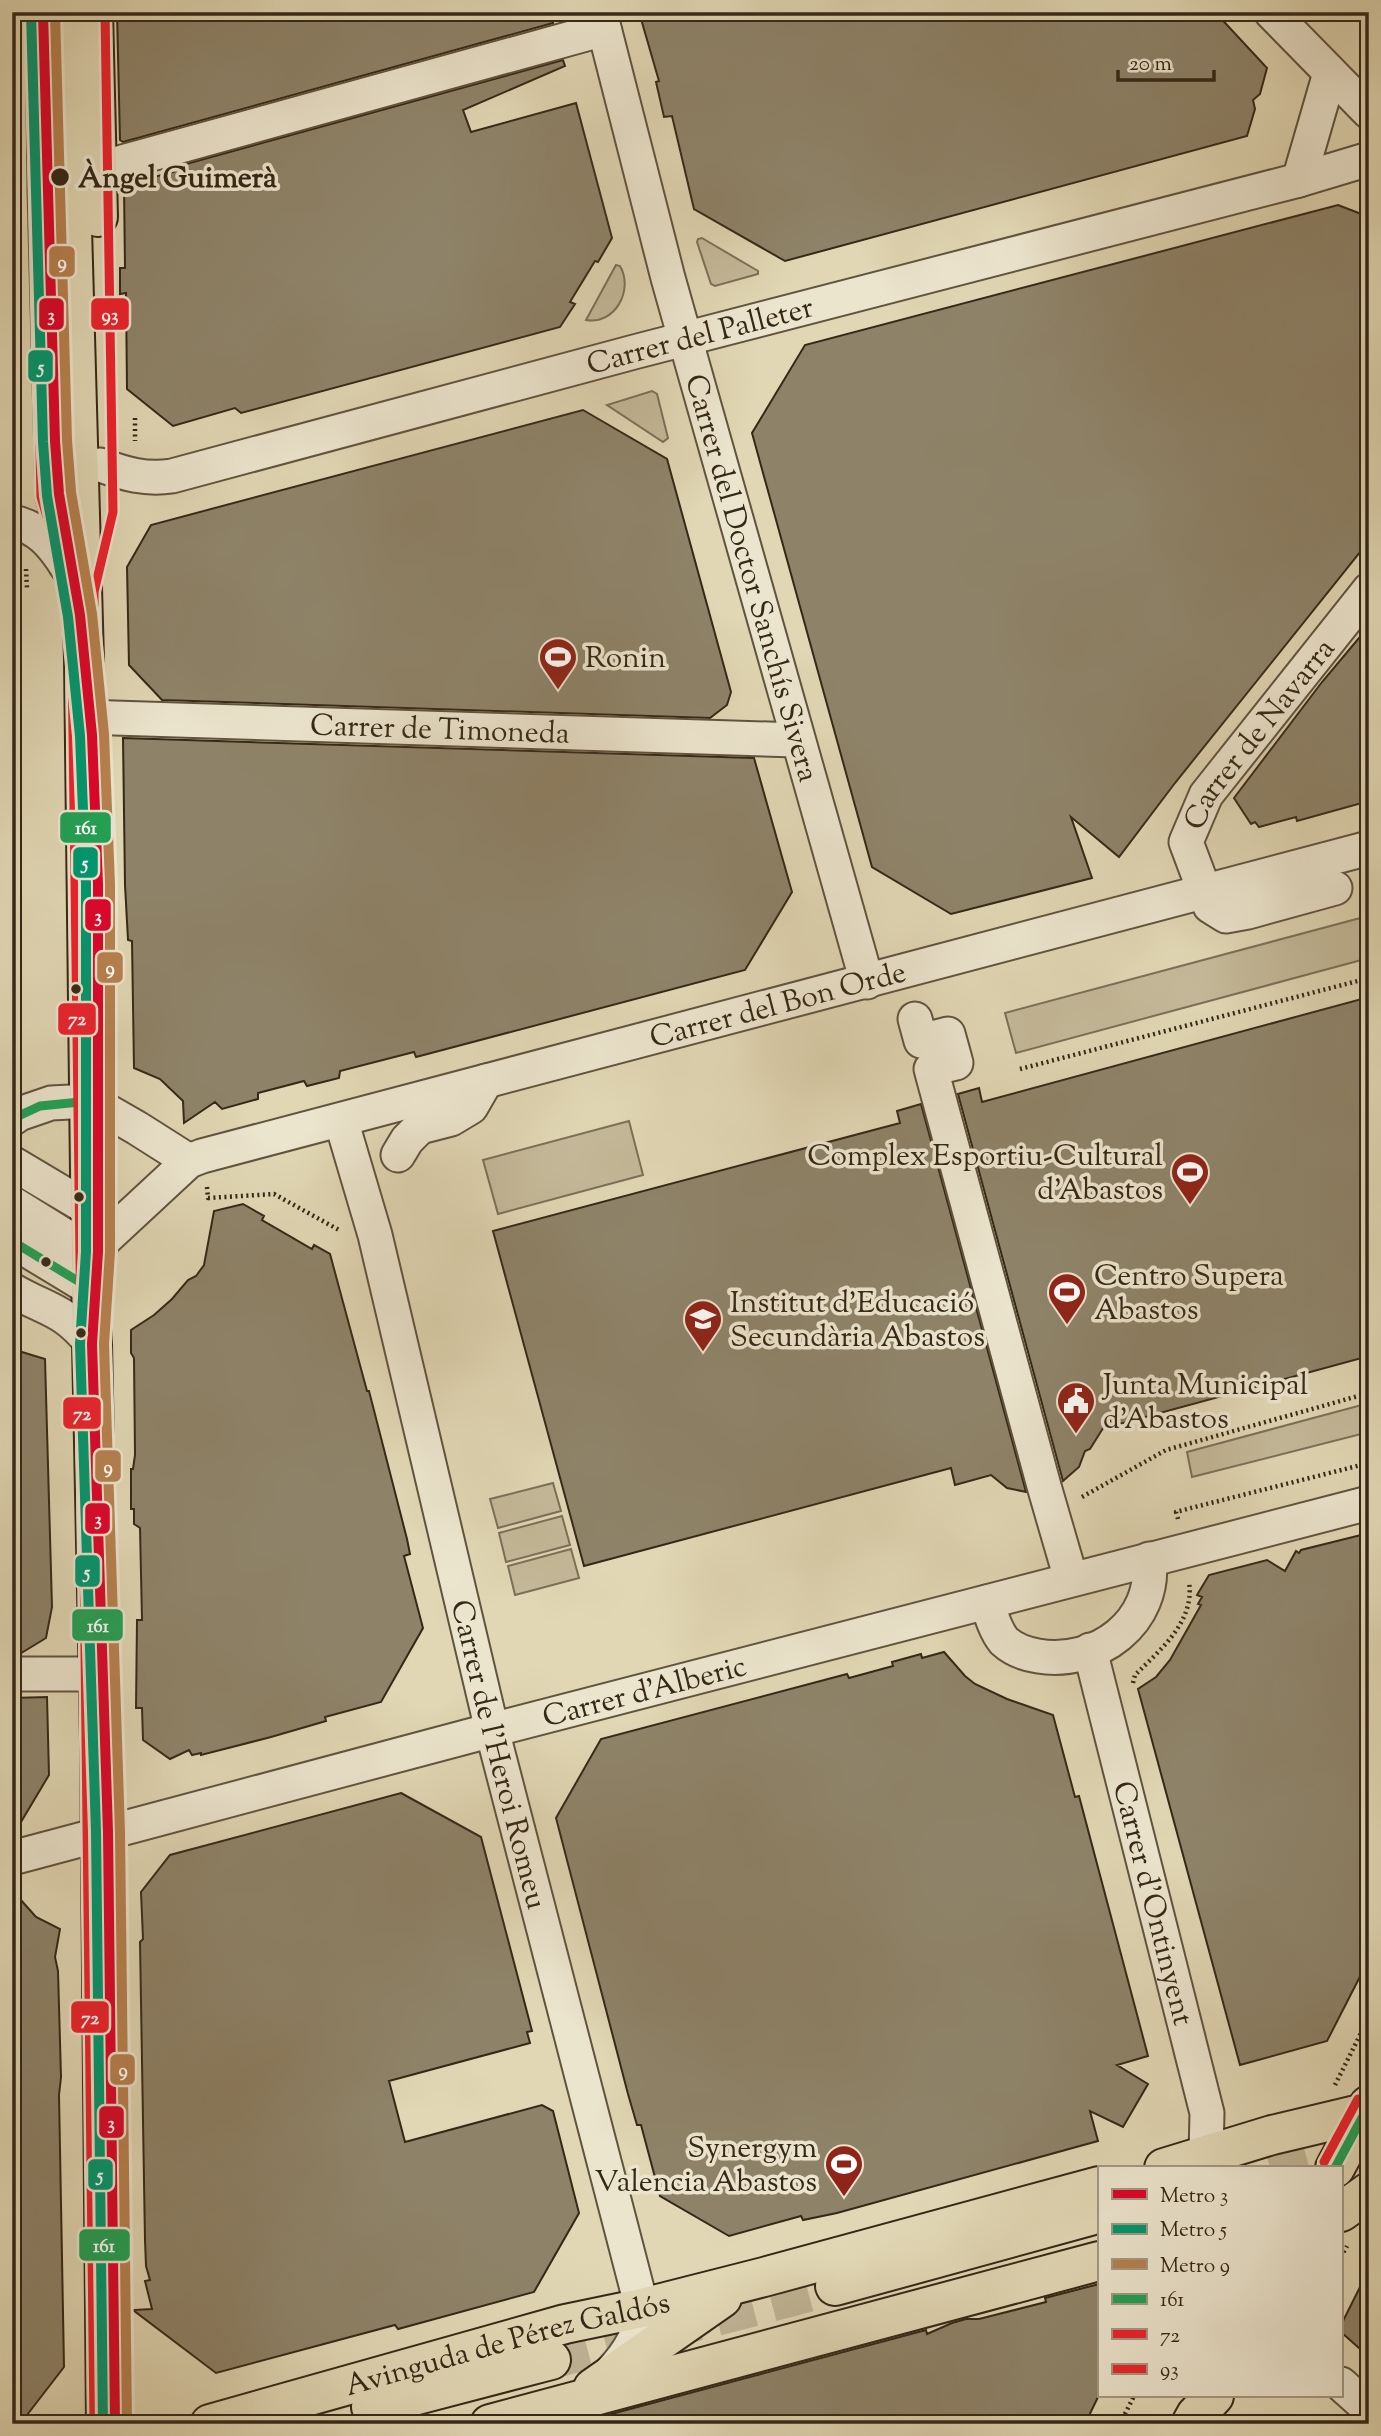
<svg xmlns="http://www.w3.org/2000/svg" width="1381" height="2436" font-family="'Sorts Mill Goudy',serif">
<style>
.green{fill:#c4b999;stroke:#7c7058;stroke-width:2}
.building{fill:#8e8369;stroke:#352817;stroke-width:2}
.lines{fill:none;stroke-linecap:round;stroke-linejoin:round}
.major-tunnel{stroke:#bfb495;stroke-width:38;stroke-dasharray:38 19;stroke-linecap:butt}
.minor-casing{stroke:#60543e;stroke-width:37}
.major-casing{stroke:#352817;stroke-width:42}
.path{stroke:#352817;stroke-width:4.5;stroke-dasharray:2 3.5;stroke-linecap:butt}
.minor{stroke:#ece5ce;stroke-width:33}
.major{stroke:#e1d7b4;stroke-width:38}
.bus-1-casing{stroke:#ece5ce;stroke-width:14}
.bus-2-casing{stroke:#ece5ce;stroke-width:14}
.bus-3-casing{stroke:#ece5ce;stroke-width:14}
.bus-1{stroke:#21a256;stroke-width:9}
.bus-2{stroke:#ed222e;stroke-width:9}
.bus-3{stroke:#ed222e;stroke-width:9}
.metro-1-casing{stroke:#ece5ce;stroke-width:16}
.metro-2-casing{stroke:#ece5ce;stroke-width:16}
.metro-3-casing{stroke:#ece5ce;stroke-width:16}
.metro-1{stroke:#dd052b;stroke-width:10}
.metro-2{stroke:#009870;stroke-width:10}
.metro-3{stroke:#b7814f;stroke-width:10}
.stop-dot{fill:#352817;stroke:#ece5ce;stroke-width:2.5}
.labels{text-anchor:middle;stroke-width:7;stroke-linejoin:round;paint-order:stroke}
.stop-label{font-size:30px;font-weight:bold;fill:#352817;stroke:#ece5ce;text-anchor:start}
.street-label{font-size:30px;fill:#352817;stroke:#ece5ce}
.poi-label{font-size:30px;fill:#352817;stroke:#ece5ce;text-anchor:start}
.line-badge{stroke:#ece5ce;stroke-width:2.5}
.badge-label{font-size:19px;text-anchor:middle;font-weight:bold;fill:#fff}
</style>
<rect width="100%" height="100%" fill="#e1d7b4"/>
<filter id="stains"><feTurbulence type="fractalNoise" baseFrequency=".00286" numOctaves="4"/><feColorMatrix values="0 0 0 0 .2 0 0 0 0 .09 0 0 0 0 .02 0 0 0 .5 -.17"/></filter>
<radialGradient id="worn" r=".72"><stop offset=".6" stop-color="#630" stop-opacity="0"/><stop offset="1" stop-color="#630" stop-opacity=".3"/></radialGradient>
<path class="green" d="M702 238 758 271V274L715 286 711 284 697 242 698 239Z
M616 265 620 266C634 290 615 325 586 320Z
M652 391 657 394 668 438 663 442 607 405Z
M1364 917 1369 934V958L1016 1053 1005 1013Z
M629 1121 643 1175 498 1214 483 1160Z
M1369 1403V1432L1192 1477 1187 1452Z
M553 1483 561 1511 498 1528 490 1499Z
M562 1516 570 1545 506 1562 499 1533Z
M571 1549 579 1578 515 1595 508 1566Z"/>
<path class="building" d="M117 12H550L553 23 123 142 120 140Z
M639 12H1215L1267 68 1260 94 1253 100 1255 109 1247 136 785 261 694 209 672 116 664 117 656 82 659 81Z
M563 60 565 66 463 110 471 132 576 103 612 238 598 262 595 261 570 302 575 304 560 327 241 413 235 408 173 426 127 389 126 293 120 294V268H125L124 185 173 172 168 169Z
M1338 205 1369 217V541L1175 783 1119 857 1071 817 1092 878 951 914 872 867 752 433 805 345Z
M583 410 667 459 731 692 727 705 710 718 162 700 129 665 127 567 151 525Z
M1369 626V801L1297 821 1296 817 1259 827 1255 822 1251 824 1234 798 1322 682Z
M123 738 754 758 792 892 745 970 416 1057 414 1052 340 1071 339 1078 307 1086 304 1081 258 1093V1099L222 1109 215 1102 184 1123 183 1101 160 1079 134 1068 132 941 128 940 125 885Z
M1369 997V1356L1112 1426 1110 1417 1090 1449 1085 1451 1079 1467 1063 1481 958 1094 979 1088 982 1102Z
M921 1104 1026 1492 1007 1488 991 1475 955 1485 951 1468 584 1566 493 1231 900 1123 897 1111Z
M243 1204 264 1216 262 1220 312 1249 314 1245 330 1254 367 1391H369L407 1539 410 1554 404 1556 423 1628 381 1702 325 1717 326 1721 271 1737 201 1755V1753L192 1755 189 1750 170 1759 143 1740 142 1708H136L137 1620H142L140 1528 134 1524V1509H131V1469H133L135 1455 134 1358 131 1353V1330L154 1315 172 1299 188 1280 196 1276 204 1265 214 1211Z
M12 1349 45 1359 52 1607 46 1638 18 1655H12Z
M1369 1533V1959L1327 2041 1240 2065 1138 1689 1156 1677 1170 1660 1201 1605 1198 1604 1202 1597 1197 1595 1209 1575 1267 1560 1285 1571 1296 1551 1299 1553 1301 1550Z
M944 1652 965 1676 975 1684 1007 1699 1053 1715 1075 1797 1079 1796 1148 2056 1117 2065 1148 2084 1123 2127 1090 2111 1098 2141 837 2213 803 2220 801 2216 729 2236 660 2196 641 2125H637L628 2094 556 1818 601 1739 847 1674 849 1678 893 1666 892 1662 921 1654 922 1658Z
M47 1697 49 1775 12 1837V1698Z
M401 1793 481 1837 532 2031 527 2032 530 2043 389 2081 405 2142 542 2105 553 2111 579 2213 534 2292 398 2329 395 2325 216 2373 133 2310 152 2309 145 2281 150 2280 146 2266 145 2240 140 1942 143 1939 141 1892 170 1855Z
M12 1890 36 1917 60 1929 55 1957 58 1971 61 2077 59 2095 64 2367 20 2424H12Z
M1369 2269V2357L1341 2332V2325Z
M1099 2284V2395L1085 2424H600V2417L926 2330 927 2334 952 2323 966 2319H979L1046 2302 1045 2298Z"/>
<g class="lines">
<path class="major-tunnel" d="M1270 2168 1369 2142
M551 2360 835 2286"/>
<defs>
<g id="minor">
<path d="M43 12 45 191 53 497 74 565"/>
<path id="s1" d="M600 12 668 278 867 982"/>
<path d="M1271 12 1369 112"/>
<path d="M97 169 604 29"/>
<path d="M1299 180 1330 73"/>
<path id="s2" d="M100 465C126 474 145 480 172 476L634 352 1299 180 1369 159"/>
<path d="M12 522C39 527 53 545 67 567"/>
<path id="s3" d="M83 717 797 740"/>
<path id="s4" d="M1335 888 1248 912 1226 916 1210 906 1186 842 1206 795 1369 590"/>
<path d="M915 1019 921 1041 948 1034 956 1063 931 1069 1044 1486 1071 1579"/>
<path d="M12 1119 19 1114 51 1103 90 1101 137 1128 189 1161"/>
<path id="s5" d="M341 1120 375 1235 492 1730 642 2308C642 2333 628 2354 611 2372"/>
<path d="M398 1155 407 1140 420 1127 451 1119 471 1107 486 1081"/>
<path d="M12 1163 91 1210"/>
<path id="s6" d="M12 1203 91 1252 189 1161 202 1156 1369 848"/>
<path d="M12 1241 91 1289"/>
<path d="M12 1290C48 1311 63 1308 92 1344"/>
<path d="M987 1602C991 1615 995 1630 1004 1641 1014 1650 1025 1654 1038 1656 1097 1666 1157 1622 1149 1559"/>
<path id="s7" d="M1090 1650 1207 2113 1206 2155"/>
<path d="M12 1674H98"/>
<path id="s8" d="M12 1858 492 1730 1369 1503"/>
<path d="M1341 2384 1369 2409"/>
</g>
<g id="major">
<path d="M66 12 84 659 92 1344 100 1740 106 2424"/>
<path d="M93 12 98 217"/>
<path d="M1164 2168 1272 2135 1369 2112"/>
<path d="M1335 2168 1369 2105"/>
<path d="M1341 2212 1369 2192"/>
<path d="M835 2286 1090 2216"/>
<path d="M593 2388 722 2298"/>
<path d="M371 2407 551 2360"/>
<path id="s9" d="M210 2424 565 2324 642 2308 764 2277 1099 2186"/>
<path d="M490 2424 1099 2261"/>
<path d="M1191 2424 1196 2415 1214 2396"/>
</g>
</defs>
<use href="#minor" class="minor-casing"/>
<use href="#major" class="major-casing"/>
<path class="path" d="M135 418V441
M26 569 27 589
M1367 926 1369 927
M1020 1069 1369 978
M207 1187 208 1198 274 1194 339 1230
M1082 1497 1166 1450 1369 1393
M1178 1519 1176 1512 1187 1509 1369 1463
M1133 1683 1135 1675C1160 1650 1195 1622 1189 1582
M1335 2085 1369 2017
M1341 2257 1347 2246
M1120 2424 1134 2396"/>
<use href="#minor" class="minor"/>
<use href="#major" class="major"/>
<defs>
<path id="bus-1" d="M43 12 53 497 82 591 90 1101
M12 1119 40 1106 90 1101
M12 1241 91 1289
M91 1289 100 1740 106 2424
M1335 2168 1369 2105"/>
<path id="bus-2" d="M31 12 41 497 70 593 72 659C79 1247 89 1836 94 2424"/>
<path id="bus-3" d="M105 12 113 512 94 592 104 1344 112 1740 118 2424
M1324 2162 1358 2099"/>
</defs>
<use href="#bus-1" class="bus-1-casing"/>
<use href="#bus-2" class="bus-2-casing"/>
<use href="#bus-3" class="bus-3-casing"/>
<use href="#bus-1" class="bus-1"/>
<use href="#bus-2" class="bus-2"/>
<use href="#bus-3" class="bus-3"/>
<defs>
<path id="metro-1" d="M43 12 55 441 59 494 80 615 92 735 98 884V1252L92 1344 108 1832 115 2424"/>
<path id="metro-2" d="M31 12 43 442 47 496 68 617 80 736 86 884V1252L80 1344 96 1832 103 2424"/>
<path id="metro-3" d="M55 12 67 440 71 492 92 614 104 734 110 884V1252L104 1344 120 1832 127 2424"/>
</defs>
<use href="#metro-1" class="metro-1-casing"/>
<use href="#metro-2" class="metro-2-casing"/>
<use href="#metro-3" class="metro-3-casing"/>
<use href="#metro-1" class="metro-1"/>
<use href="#metro-2" class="metro-2"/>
<use href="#metro-3" class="metro-3"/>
</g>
<defs>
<symbol id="stadium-pin" viewBox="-11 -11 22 30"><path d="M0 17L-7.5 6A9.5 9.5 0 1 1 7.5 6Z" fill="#8f2418" stroke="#ece5ce"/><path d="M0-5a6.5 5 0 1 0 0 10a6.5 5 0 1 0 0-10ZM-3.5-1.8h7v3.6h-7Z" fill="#fff"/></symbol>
<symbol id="school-pin" viewBox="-11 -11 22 30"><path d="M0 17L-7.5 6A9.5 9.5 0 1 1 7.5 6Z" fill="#8f2418" stroke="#ece5ce"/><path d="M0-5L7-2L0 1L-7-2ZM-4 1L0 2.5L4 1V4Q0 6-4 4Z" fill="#fff"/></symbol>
<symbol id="civic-pin" viewBox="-11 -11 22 30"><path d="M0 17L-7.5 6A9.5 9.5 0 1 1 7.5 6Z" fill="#8f2418" stroke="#ece5ce"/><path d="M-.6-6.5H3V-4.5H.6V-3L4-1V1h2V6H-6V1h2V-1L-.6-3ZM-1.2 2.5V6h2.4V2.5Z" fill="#fff"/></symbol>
</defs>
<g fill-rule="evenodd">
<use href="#stadium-pin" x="536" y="635" width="44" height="60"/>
<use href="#stadium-pin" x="1168" y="1150" width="44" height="60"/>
<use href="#stadium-pin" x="1045" y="1270" width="44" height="60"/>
<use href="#school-pin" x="681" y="1297" width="44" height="60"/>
<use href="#civic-pin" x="1054" y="1379" width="44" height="60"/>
<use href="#stadium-pin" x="822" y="2142" width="44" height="60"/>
</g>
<g class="stop-dot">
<circle cx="60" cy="177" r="10"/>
<circle cx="76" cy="989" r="6"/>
<circle cx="79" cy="1197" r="6"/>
<circle cx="46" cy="1262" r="6"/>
<circle cx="81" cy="1333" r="6"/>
</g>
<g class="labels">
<g class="stop-label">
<text x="78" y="187">Àngel Guimerà</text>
</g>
<g class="street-label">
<text dy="10" stroke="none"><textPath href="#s2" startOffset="620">Carrer del Palleter</textPath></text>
<text dy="10" stroke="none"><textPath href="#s1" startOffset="586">Carrer del Doctor Sanchís Sivera</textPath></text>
<text dy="10" stroke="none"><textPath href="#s3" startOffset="357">Carrer de Timoneda</textPath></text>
<text dy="10" stroke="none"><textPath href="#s4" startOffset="331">Carrer de Navarra</textPath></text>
<text dy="10" stroke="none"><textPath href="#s6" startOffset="836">Carrer del Bon Orde</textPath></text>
<text dy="10" stroke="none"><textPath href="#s8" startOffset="654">Carrer d'Alberic</textPath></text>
<text dy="10" stroke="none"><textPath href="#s5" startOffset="654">Carrer de l'Heroi Romeu</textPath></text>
<text dy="10" stroke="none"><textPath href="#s7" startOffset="261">Carrer d'Ontinyent</textPath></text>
<text dy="10" stroke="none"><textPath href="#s9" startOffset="308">Avinguda de Pérez Galdós</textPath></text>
</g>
<g class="poi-label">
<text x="585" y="667">Ronin</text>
<text x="1163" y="1165" text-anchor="end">Complex Esportiu-Cultural<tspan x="1163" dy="34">d'Abastos</tspan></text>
<text x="1094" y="1285">Centro Supera<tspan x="1094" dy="34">Abastos</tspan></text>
<text x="730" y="1312">Institut d'Educació<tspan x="730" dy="34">Secundària Abastos</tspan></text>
<text x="1103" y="1394">Junta Municipal<tspan x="1103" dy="34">d'Abastos</tspan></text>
<text x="817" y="2157" text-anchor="end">Synergym<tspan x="817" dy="34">Valencia Abastos</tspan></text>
</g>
</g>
<g class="line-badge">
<rect x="48" y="245" width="28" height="33" rx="7" fill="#b7814f"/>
<rect x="90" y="297" width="40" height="34" rx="7" fill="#ed222e"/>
<rect x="38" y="297" width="27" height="34" rx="7" fill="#dd052b"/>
<rect x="27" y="349" width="27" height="34" rx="7" fill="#009870"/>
<rect x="59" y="811" width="53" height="33" rx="7" fill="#21a256"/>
<rect x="72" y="846" width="27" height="33" rx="7" fill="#009870"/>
<rect x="84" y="898" width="28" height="34" rx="7" fill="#dd052b"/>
<rect x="96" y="951" width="28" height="33" rx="7" fill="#b7814f"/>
<rect x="57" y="1002" width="40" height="34" rx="7" fill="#ed222e"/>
<rect x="62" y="1396" width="40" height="34" rx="7" fill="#ed222e"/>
<rect x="94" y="1449" width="28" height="34" rx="7" fill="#b7814f"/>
<rect x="84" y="1502" width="27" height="33" rx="7" fill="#dd052b"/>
<rect x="74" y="1554" width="27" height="34" rx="7" fill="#009870"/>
<rect x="71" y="1608" width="53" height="34" rx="7" fill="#21a256"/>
<rect x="70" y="2000" width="40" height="34" rx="7" fill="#ed222e"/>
<rect x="109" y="2053" width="27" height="33" rx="7" fill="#b7814f"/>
<rect x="98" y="2105" width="27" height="34" rx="7" fill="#dd052b"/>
<rect x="87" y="2158" width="27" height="33" rx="7" fill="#009870"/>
<rect x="78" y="2228" width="53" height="34" rx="7" fill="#21a256"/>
</g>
<g class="badge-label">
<text x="62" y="268">9</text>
<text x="110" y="321">93</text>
<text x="51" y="321">3</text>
<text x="41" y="373">5</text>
<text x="86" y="834">161</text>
<text x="85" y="869">5</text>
<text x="98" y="922">3</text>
<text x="110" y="974">9</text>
<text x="77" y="1025">72</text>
<text x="82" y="1420">72</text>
<text x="108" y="1473">9</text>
<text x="98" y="1525">3</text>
<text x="87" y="1578">5</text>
<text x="98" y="1632">161</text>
<text x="90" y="2024">72</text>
<text x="123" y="2076">9</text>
<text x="111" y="2129">3</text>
<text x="100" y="2181">5</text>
<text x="104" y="2252">161</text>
</g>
<rect width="1381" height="2436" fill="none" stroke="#e1d7b4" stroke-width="42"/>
<rect x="14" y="14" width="1353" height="2408" fill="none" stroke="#352817" stroke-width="3.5"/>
<rect x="21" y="21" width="1339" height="2394" fill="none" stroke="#352817" stroke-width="2"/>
<rect x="1098" y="2166" width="245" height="231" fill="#ece5ce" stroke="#a39985" stroke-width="2"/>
<rect x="1112" y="2189" width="35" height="10" fill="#dd052b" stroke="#a39985" stroke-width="2"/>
<text x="1160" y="2202" font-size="21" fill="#352817">Metro 3</text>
<rect x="1112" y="2224" width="35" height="10" fill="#009870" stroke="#a39985" stroke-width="2"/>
<text x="1160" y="2236" font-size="21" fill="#352817">Metro 5</text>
<rect x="1112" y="2259" width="35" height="10" fill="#b7814f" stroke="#a39985" stroke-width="2"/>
<text x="1160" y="2272" font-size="21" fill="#352817">Metro 9</text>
<rect x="1112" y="2294" width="35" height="10" fill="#21a256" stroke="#a39985" stroke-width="2"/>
<text x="1160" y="2306" font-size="21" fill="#352817">161</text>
<rect x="1112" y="2329" width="35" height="10" fill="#ed222e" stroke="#a39985" stroke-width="2"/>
<text x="1160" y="2342" font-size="21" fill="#352817">72</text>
<rect x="1112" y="2364" width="35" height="10" fill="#ed222e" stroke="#a39985" stroke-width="2"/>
<text x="1160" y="2376" font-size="21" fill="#352817">93</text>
<path d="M1118 70v10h96v-10" fill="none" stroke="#352817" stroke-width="3.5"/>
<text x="1129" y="70" font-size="21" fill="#352817" stroke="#ece5ce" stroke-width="5" paint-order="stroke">20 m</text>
<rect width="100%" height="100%" filter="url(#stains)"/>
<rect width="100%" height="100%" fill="url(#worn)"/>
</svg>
